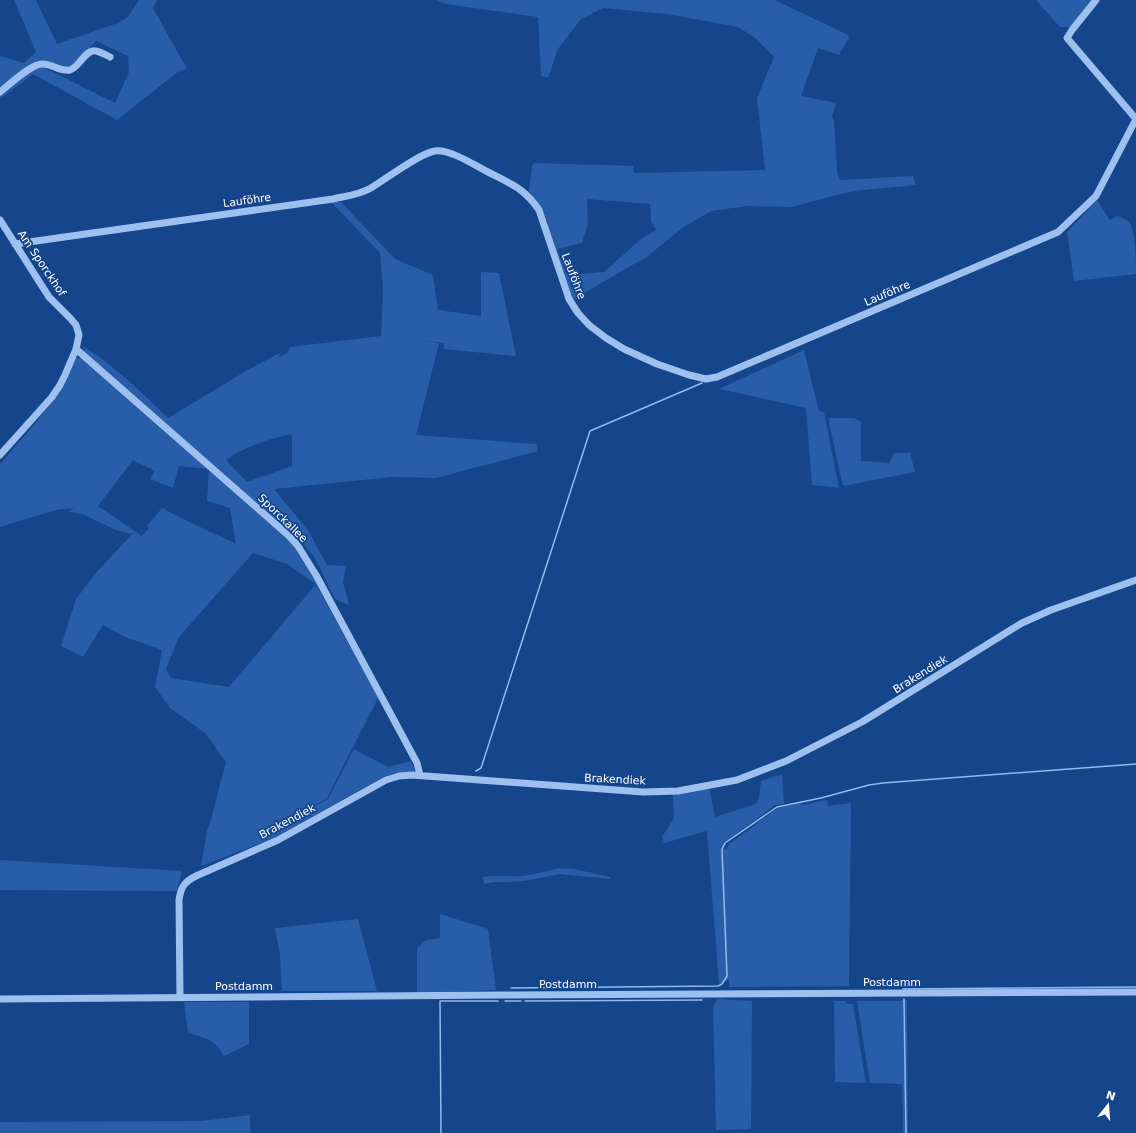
<svg xmlns="http://www.w3.org/2000/svg" width="1136" height="1133" font-family="'DejaVu Sans',sans-serif">
<style>
.green{fill:#285ea9;fill-rule:evenodd}
.lines{fill:none;stroke-linecap:round;stroke-linejoin:round}
.stream{stroke:#90bbf2;stroke-width:1.5}
.minor{stroke:#9ec0ef;stroke-width:7}
.labels{text-anchor:middle;stroke-width:3.5;stroke-linejoin:round;paint-order:stroke}
.street-label{font-size:11px;fill:#fff;stroke:#15458a}
</style>
<rect width="100%" height="100%" fill="#15458a"/>
<path class="green" d="M14 0H36L57 44 118 23 128 17 139 0H157L153 8 187 69 179 71 117 120 33 74 0 99V56L24 63 36 52ZM96 41 128 56 129 72 115 103 41 66 65 68 75 65Z
M436 0H775L848 35 849 38 839 55 818 48 801 96 836 103 832 116 834 121 837 171 840 180 913 176 916 185 853 191 791 207 747 206 711 211 682 228 648 256 572 300 546 225 548 223C544 211 538 201 529 192L532 166 534 163 633 166 634 173 765 170 757 98 774 57 754 37 738 27 667 14 603 8 581 19 558 49 548 78 541 76 538 17 445 4ZM587 199 650 204 651 221 656 230 640 240 604 272 567 275 557 249 582 243 588 223Z
M1036 0H1093L1071 27H1060Z
M1097 200 1110 220 1118 216C1121 218 1126 219 1129 222 1136 231 1136 262 1136 274L1074 281 1067 232Z
M331 202H341L395 259 433 275 438 310 481 316V272L499 273 516 356 444 349V343L419 340 439 343 416 435 536 444 538 451 436 478 392 477 274 489 308 530 327 565 346 566 343 582 349 605 335 599 315 558 300 540 295 546 315 577 316 584 378 698 327 798 289 820 328 799 354 749 388 767 411 761 415 772H398L385 776 272 839 201 866 207 831 211 819 226 762 205 733 170 708 155 687 162 650 125 637 103 625 83 657 61 646 76 599 94 575 134 532 131 534 116 530 82 514 68 512 74 508 56 510 0 527V464L26 434 58 395 76 358H83L135 397 86 353 83 346C115 366 141 392 168 418L251 368 280 353 279 357 288 352 290 347 381 336 383 291 380 253ZM292 434V466L247 482 226 460C244 447 270 438 292 434ZM133 460 155 471 150 479 173 488 179 466 209 469 207 501 230 508 236 544 177 516 162 508 147 526 149 528 142 536 98 506ZM253 553 287 564 316 584 229 687 171 678 166 669 179 637Z
M804 350 819 411 824 412 839 488 812 485 806 408 719 389Z
M828 418H854L861 422V461L889 463 894 453H910L915 472 843 486Z
M782 774 784 804 775 805 724 843 725 849H727L728 845 778 808 801 803 802 805 827 800 828 806 851 803 849 986 729 987V979L719 984 707 831 664 843 662 837 674 818 673 796 672 794 709 787 715 817 756 804 759 797 761 781Z
M0 860 182 871 177 891 0 890Z
M559 868 574 869 610 877V879L560 874 524 881 507 882H494L484 884 483 877C496 875 508 877 521 876 534 875 547 871 559 868Z
M440 914 488 929 496 990 417 993V948L426 940 440 938Z
M358 919 377 991H282L280 955 275 928Z
M718 999 752 1001 751 1129 716 1130 713 1006Z
M904 999 907 1000 908 1133H903L902 1084 870 1083 857 1001H900Z
M834 1001H845L848 1004H853L866 1083 835 1082Z
M184 1002H249V1044L224 1056C216 1040 205 1038 188 1033Z
M250 1115V1133H0V1122L202 1121Z"/>
<g class="lines">
<path class="stream" d="M476 771 481 768 590 431 702 383
M511 988 718 986 722 984 727 976 722 849 725 843 777 807 821 798 869 785 883 783 1136 764
M903 989 1136 987
M904 999 906 1133
M505 1001H521
M525 1001 702 1000
M441 1133 440 1001H498"/>
<path class="minor" d="M1096 0 1072 30 1067 38 1136 119
M0 92C9 85 32 63 43 64 53 64 60 72 70 70 79 68 86 48 96 51 101 52 106 55 110 57
M0 220 49 297 71 319 76 325 79 335 76 349 65 375 60 385 52 397 0 455
M15 244 333 199C346 196 359 195 371 188 386 179 420 153 435 151 450 149 474 165 488 172 511 184 524 188 539 210L569 299 578 313 589 325 606 338 624 349 657 364 689 375 706 379 717 377 1058 232 1096 196 1136 119
M76 349 288 535 298 546 316 575 417 763 420 775
M180 997 179 900C181 887 184 882 196 876L278 840 386 780 399 776 412 775 643 792 678 791 737 780 786 761 862 722 1022 623 1051 610 1136 580
M0 999 499 995 1136 992"/>
</g>
<g class="labels">
<g class="street-label">
<text transform="translate(247 200) rotate(-8)" y="4">Lauföhre</text>
<text transform="translate(42 263) rotate(56)" y="4">Am Sporckhof</text>
<text transform="translate(574 276) rotate(69)" y="4">Lauföhre</text>
<text transform="translate(887 293) rotate(-23)" y="4">Lauföhre</text>
<text transform="translate(283 518) rotate(44)" y="4">Sporckallee</text>
<text transform="translate(920 674) rotate(-32)" y="4">Brakendiek</text>
<text transform="translate(615 779) rotate(3)" y="4">Brakendiek</text>
<text transform="translate(287 821) rotate(-28)" y="4">Brakendiek</text>
<text x="892" y="986">Postdamm</text>
<text x="568" y="988">Postdamm</text>
<text x="244" y="990">Postdamm</text>
</g>
</g>
<g transform="translate(1108 1105) rotate(17)" stroke="#15458a" stroke-width="3" paint-order="stroke">
<path d="M0-3L7 15L0 10L-7 15Z" fill="#ffffff"/>
<text y="-6" font-size="11" font-weight="bold" text-anchor="middle" fill="#ffffff">N</text>
</g>
</svg>
